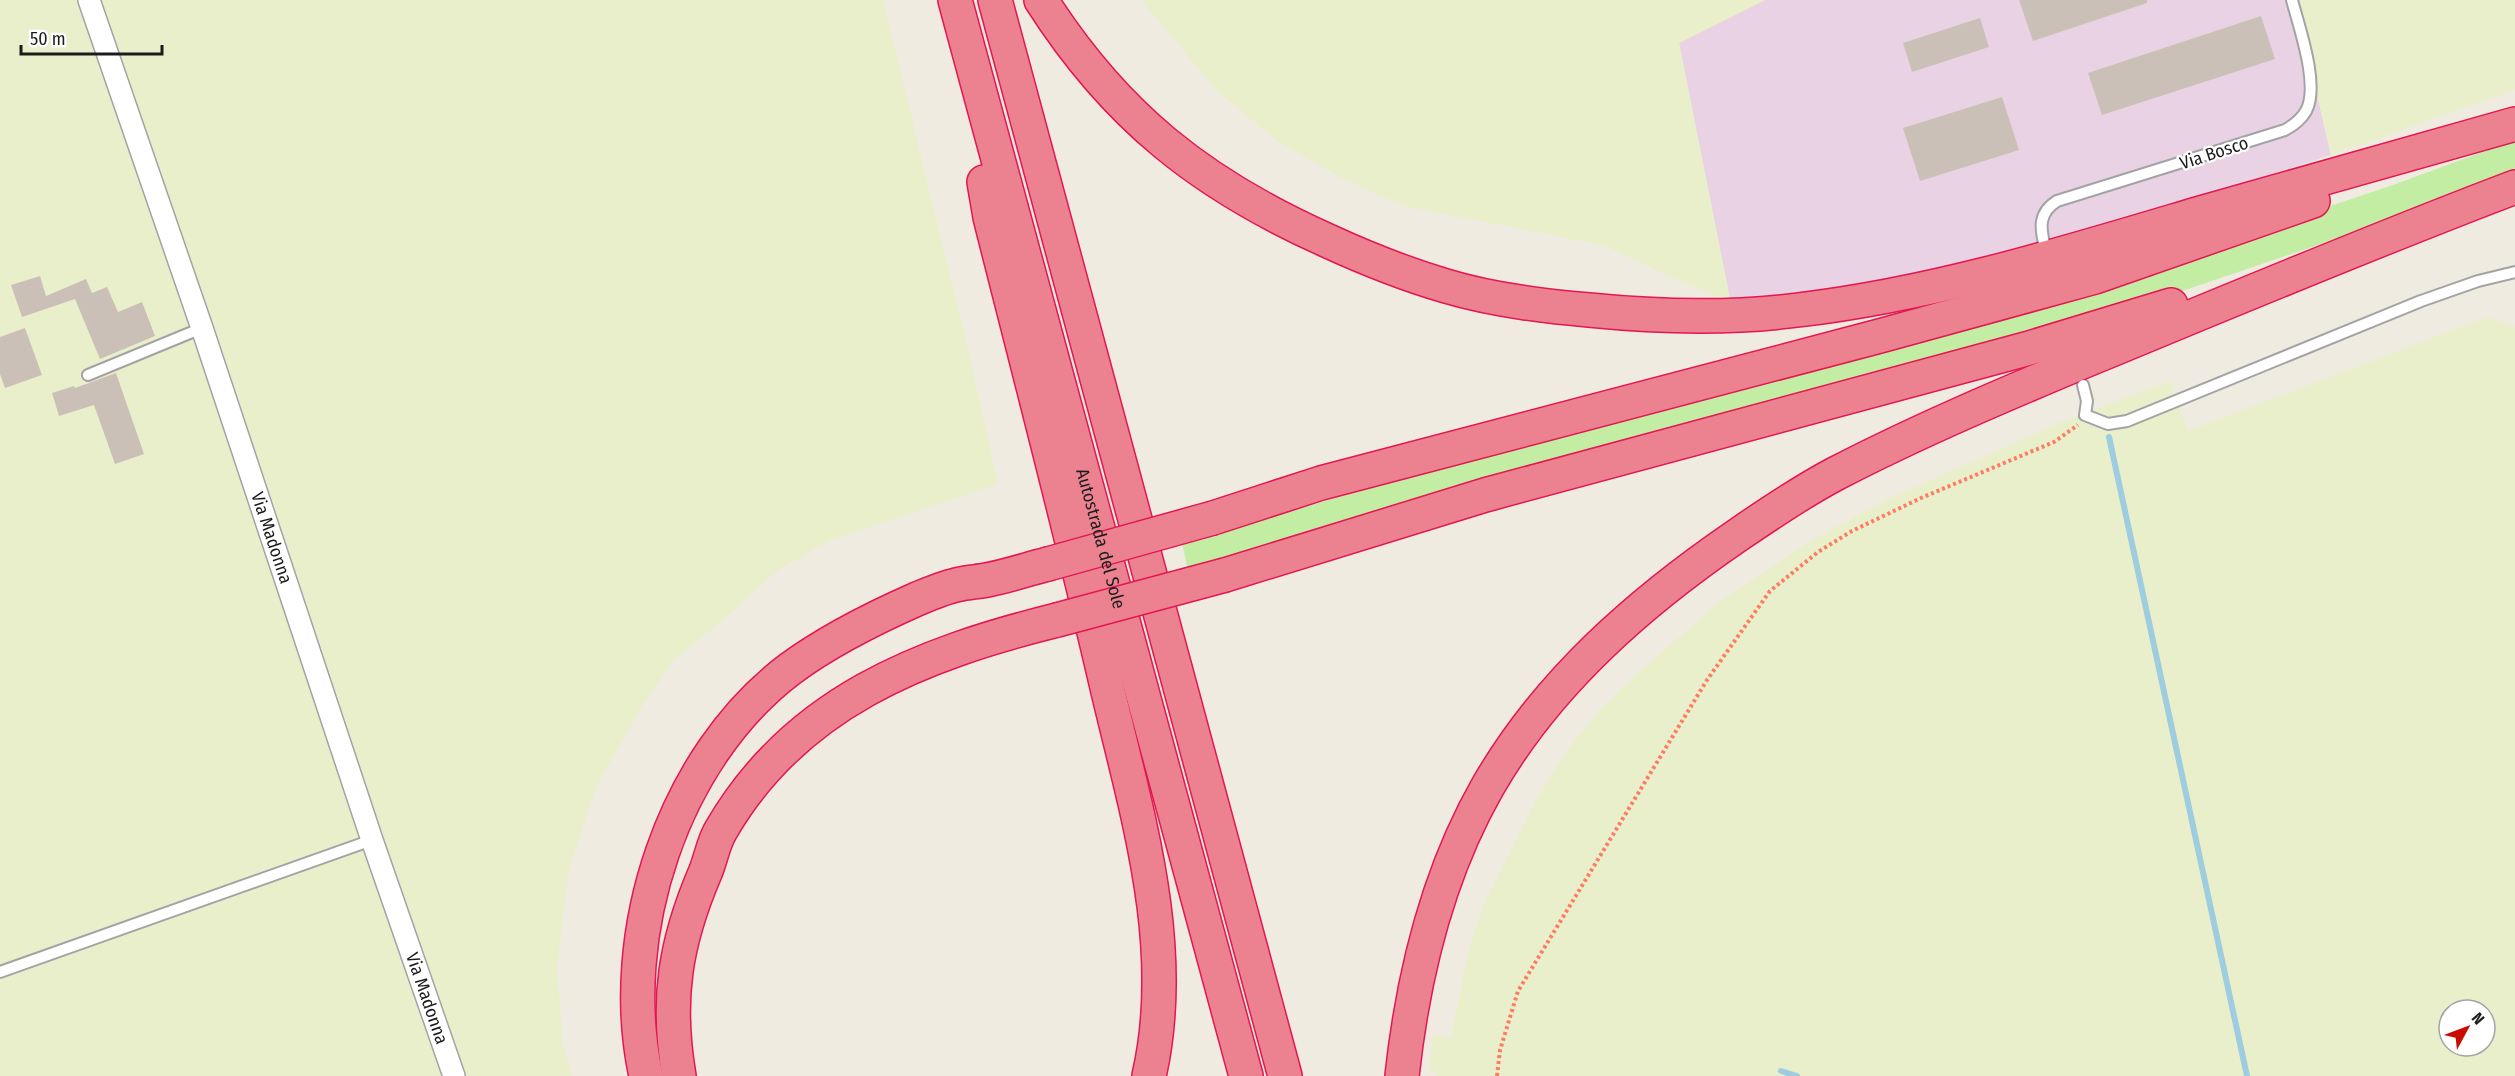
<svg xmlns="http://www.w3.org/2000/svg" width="2515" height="1076" font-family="'Fira Sans Condensed',sans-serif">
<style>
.industrial{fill:#e8d2e3}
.farmland{fill:#eaefcb;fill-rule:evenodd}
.grass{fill:#c3eda3}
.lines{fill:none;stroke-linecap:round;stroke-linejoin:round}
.stream{stroke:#9ecde0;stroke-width:6}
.building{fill:#cbc0b7}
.service-casing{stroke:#a3a3a3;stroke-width:14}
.minor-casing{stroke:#a3a3a3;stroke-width:24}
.motorway-casing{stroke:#e31752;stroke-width:36}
.path{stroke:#ff7b62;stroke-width:4;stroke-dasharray:3 3;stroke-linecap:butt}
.service{stroke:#fff;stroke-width:10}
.minor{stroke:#fff;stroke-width:21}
.motorway{stroke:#ec8290;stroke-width:33}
.motorway-bridge-casing{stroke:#e31752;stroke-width:36;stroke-linecap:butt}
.motorway-bridge{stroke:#ec8290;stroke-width:33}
.labels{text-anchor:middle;stroke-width:4.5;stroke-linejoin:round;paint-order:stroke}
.street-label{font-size:18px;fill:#1c1c1c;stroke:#fff}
</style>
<rect width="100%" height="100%" fill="#efebe1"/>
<path class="industrial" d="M1765 0H2295L2331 155 2020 255 1903 281 1731 304 1679 43Z"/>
<path class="farmland" d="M0 0H883L970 357 998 484 831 540 781 568 731 613 673 661 636 716 595 790 569 870 557 967 563 1045 572 1076H0Z
M1141 0H1765L1679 43 1731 304 1602 245 1404 206 1343 179 1277 141 1216 90Z
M2295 0H2515V90L2331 155Z
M2487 317 2515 327V1076H1436V1072L1429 1071 1433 1035 1451 1038 1469 947 1485 901 1535 801 1568 749 1598 712 1627 683 1715 605 1743 586 1810 541 1890 498 2071 418 2170 381 2188 431ZM2449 1010H2485V1046H2449Z"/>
<path class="grass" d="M2515 140V175L2403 216 2103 318 1188 571 1182 542 1786 369 2092 286 2393 185Z"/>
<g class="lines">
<path class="stream" d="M2109 437 2247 1076
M1781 1071 1797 1076"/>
</g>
<path class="building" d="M2019 0H2147V3L2033 41Z
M2261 16 2275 59 2102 115 2088 73Z
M1980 18 1989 47 1912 72 1903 43Z
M2002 97 2019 150 1920 181 1903 128Z
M40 276 46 296 86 279 92 293 107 287 118 312 142 302 155 336 100 359 75 299 22 317 11 285Z
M25 328 42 375 5 388 0 374V337Z
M116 373 144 454 115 464 94 405 59 416 52 393 74 386 75 388Z"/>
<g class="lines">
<defs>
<path id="service" d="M2045 247C2040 228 2038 213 2057 201L2285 130C2294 125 2301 120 2306 111 2320 86 2299 27 2292 0
M88 375 202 328
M2083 385 2087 401 2085 415 2108 424 2127 421 2421 301 2478 281 2515 272
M0 972 372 840"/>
<g id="minor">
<path id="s1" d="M89 0 202 328 372 840 454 1076"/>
</g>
<g id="motorway">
<path id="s2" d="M955 0 1246 1076"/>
<path d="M995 0 1285 1076"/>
<path d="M1041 0C1115 116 1201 184 1326 240 1365 258 1405 274 1446 286 1492 300 1541 306 1589 310 1659 317 1728 319 1798 310 1934 294 2066 253 2197 214 2303 183 2409 153 2515 124"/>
<path d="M984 182 990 217C1029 372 1070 527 1106 683 1136 811 1179 945 1149 1076"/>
<path d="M1213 518 1321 483 1876 337 2095 277 2313 201"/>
<path d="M1225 575 1485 495 2026 349 2171 305"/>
<path d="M646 1076C615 934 673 757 790 669 829 640 874 618 917 599 929 594 943 588 956 585 966 582 977 582 987 580 1008 576 1028 569 1048 564"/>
<path d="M679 1076C666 1000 675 943 705 873 711 859 713 843 721 830 795 702 921 654 1057 620"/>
<path d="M1402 1076C1413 975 1437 875 1488 786 1548 682 1640 602 1738 535 1770 513 1801 492 1835 474 1920 430 2010 392 2099 355 2237 298 2375 240 2515 187"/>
</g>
</defs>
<use href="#service" class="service-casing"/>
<use href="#minor" class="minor-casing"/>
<use href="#motorway" class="motorway-casing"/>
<path class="path" d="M1497 1076 1500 1050 1518 991 1707 680 1770 591 1818 552 1852 531 1921 498 2054 442 2078 425"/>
<use href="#service" class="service"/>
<use href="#minor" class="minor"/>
<use href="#motorway" class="motorway"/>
<defs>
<path id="motorway-bridge" d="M1048 564 1213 518
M1057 620 1225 575"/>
</defs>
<use href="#motorway-bridge" class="motorway-bridge-casing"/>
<use href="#motorway-bridge" class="motorway-bridge"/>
</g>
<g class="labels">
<g class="street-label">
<text transform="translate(2214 153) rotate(-18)" y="6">Via Bosco</text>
<text dy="6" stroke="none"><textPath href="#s1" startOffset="568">Via Madonna</textPath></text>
<text dy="6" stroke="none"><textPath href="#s2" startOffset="558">Autostrada del Sole</textPath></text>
<text dy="6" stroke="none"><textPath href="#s1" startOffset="1054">Via Madonna</textPath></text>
</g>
</g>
<g transform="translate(2467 1028) rotate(49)"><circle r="28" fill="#ffffff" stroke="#a4a4a4" stroke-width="1.5"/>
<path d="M0-4.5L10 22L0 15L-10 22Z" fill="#c90b00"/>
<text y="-9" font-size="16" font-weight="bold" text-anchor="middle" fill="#1c1c1c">N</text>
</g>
<path d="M21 45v9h141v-9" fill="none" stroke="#1c1c1c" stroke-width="3"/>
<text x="30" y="45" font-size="18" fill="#1c1c1c" stroke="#ffffff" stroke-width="4.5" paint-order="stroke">50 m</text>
</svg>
